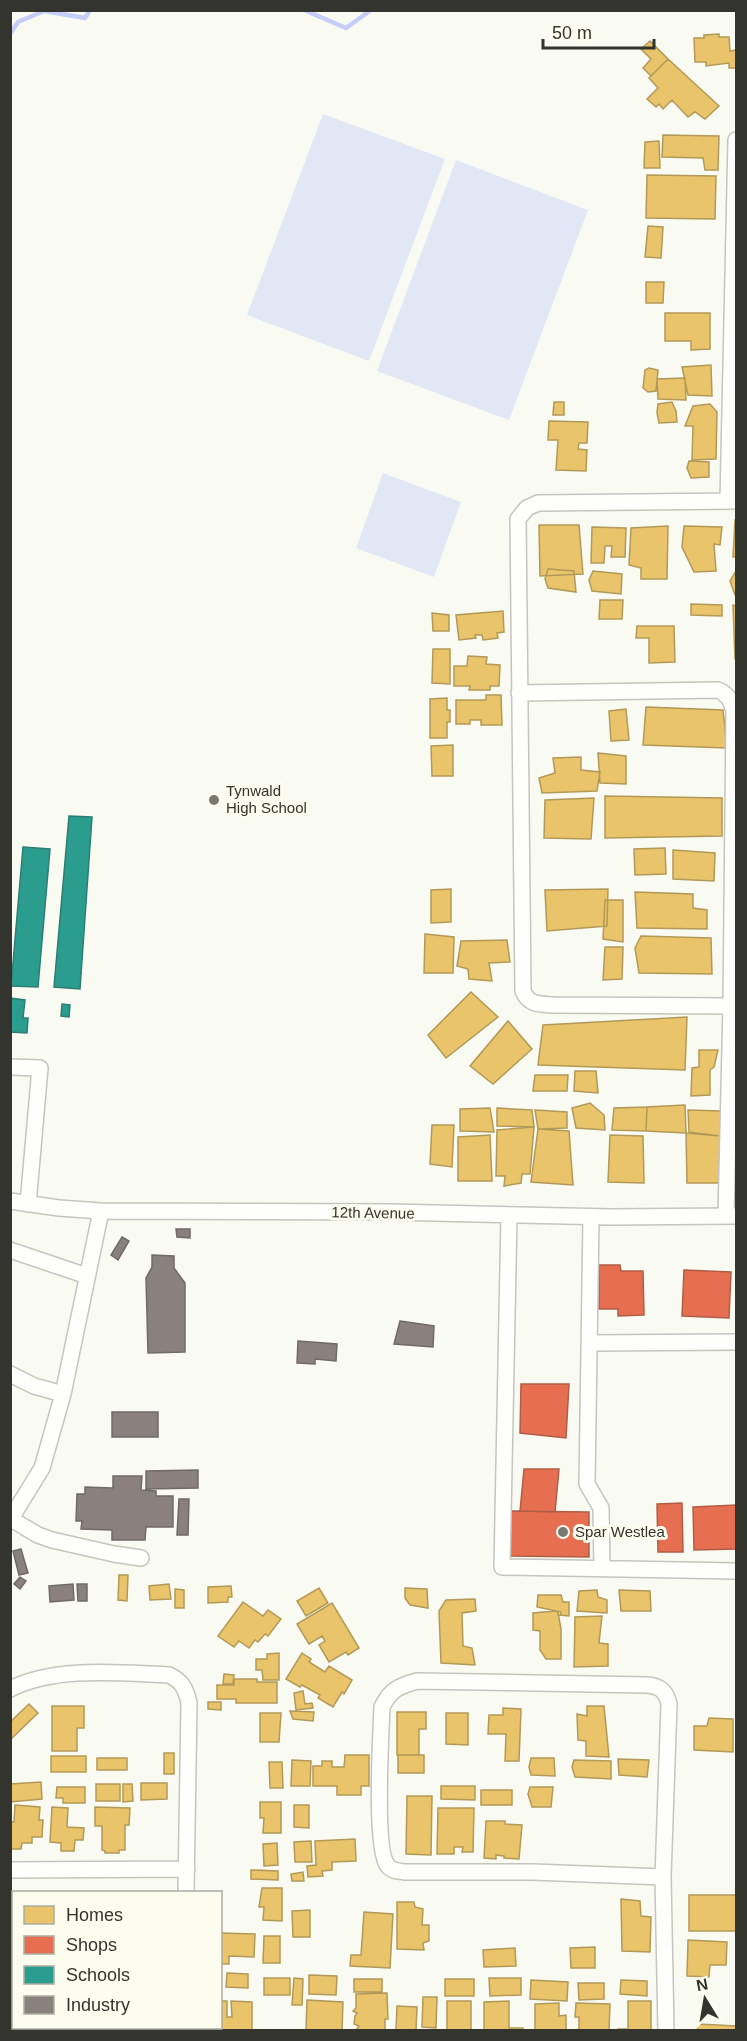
<svg xmlns="http://www.w3.org/2000/svg" width="747" height="2041" font-family="Helvetica,sans-serif">
<style>
.green{fill:#e2e7f6}
.homes{fill:#e9c46a;stroke:#b29958;stroke-width:1.5}
.shops{fill:#e76f51;stroke:#b15d46;stroke-width:1.5}
.schools{fill:#2a9d8f;stroke:#2d7e72;stroke-width:1.5}
.industry{fill:#8a817c;stroke:#706a65;stroke-width:1.5}
.lines{fill:none;stroke-linecap:round;stroke-linejoin:round}
.stream{stroke:#c5cdf9;stroke-width:4.5}
.minor-casing{stroke:#c4c5bf;stroke-width:18}
.minor{stroke:#fefefd;stroke-width:15}
.poi-dot{fill:#787973;stroke:#fcfdef;stroke-width:2}
.labels{text-anchor:middle;stroke-width:6;stroke-linejoin:round;paint-order:stroke}
.poi-label{font-size:15px;fill:#33342e;stroke:#fcfdef;text-anchor:start}
.street-label{font-size:15px;fill:#33342e;stroke:#fcfdef}
</style>
<rect width="100%" height="100%" fill="#f9faf2"/>
<path class="green" d="M323 114 445 159 369 361 247 315Z
M456 160 588 210 509 420 377 371Z
M383 473 461 502 434 577 356 548Z"/>
<path class="homes" d="M719 34V37H729L730 51 736 50V68H729V63L706 66V62H695L694 38H704V35Z
M650 41 668 59 651 76 643 68 651 59 641 49Z
M668 59 719 106 705 119 695 112 688 117 672 100 663 109 659 104 656 107 647 99 658 88 649 78Z
M663 135 719 136 718 170H705L703 158 662 157Z
M659 141 660 168H644L645 142Z
M647 175 716 176 715 219 646 218Z
M648 226 663 227 661 258 645 257Z
M646 282H664L663 303H646Z
M665 313H710V349L691 350V341H665Z
M711 365 712 396 688 395 682 367Z
M649 368 658 370 656 391 648 392 643 388 645 370Z
M685 378 686 400 658 399 657 379Z
M554 402H564V415H553Z
M672 402 676 411 677 422 659 423 657 413 658 404Z
M710 404 717 412 716 459 692 460 693 426H685L693 406Z
M549 421 588 422 587 443H579L578 449 587 450 586 471 556 470 558 440H548Z
M689 461 709 462V477L691 478 687 468Z
M735 520H736V557H733Z
M539 525H579L583 574 540 576Z
M668 526 667 579H641V568L629 565 631 528Z
M684 526 722 527 720 545 714 544 716 571 694 572 682 547Z
M592 527 626 528 625 557H611L612 546H605L604 563H591Z
M548 569 574 571 576 592 548 588 545 579Z
M593 571 622 574 621 594 592 591 589 580Z
M736 571V595H735L730 581Z
M600 600H623L622 619H599Z
M691 604 722 605V616L691 615Z
M733 605 736 606V659H735Z
M503 611 504 632 497 633 498 638 483 640 482 635H475L476 638 459 640 456 615Z
M432 613 449 615V631H433Z
M637 626H674L675 662 649 663V638H636Z
M433 649H450V684L432 683Z
M468 656 487 657 486 664 500 665 499 686H490V690H469L470 686H454V666H467Z
M486 695H501L502 725H481V720H470V724H456V700H486Z
M447 698V710H450V722H447V738H430V699Z
M646 707 723 710 727 748 643 745Z
M626 709 629 740 611 741 609 711Z
M453 745V776H432L431 746Z
M598 753 626 756V784L600 783Z
M581 757V770L600 772 597 791 542 793 539 778 555 773 553 758Z
M605 796 722 798V836L605 838Z
M594 798 591 839 544 838 545 800Z
M665 848 666 874 635 875 634 849Z
M673 850 715 853 714 881 673 879Z
M451 889V922L431 923V890Z
M608 889 607 926 547 931 545 890Z
M635 892 693 894V908L707 910V929L637 928Z
M605 900H623V942L603 939Z
M425 934 454 937 453 973H424Z
M641 936 711 938 712 974 639 973 635 948Z
M507 940 510 962 489 963 492 981 469 979 468 969 457 966 461 941Z
M605 947H623L622 979 603 980Z
M471 992 498 1017 446 1058 428 1035Z
M687 1017 685 1070 538 1065 543 1025Z
M508 1021 532 1049 493 1084 470 1066Z
M699 1050H718L714 1067 710 1070V1095L691 1096 692 1068 699 1067Z
M575 1071H596L598 1093 574 1091Z
M535 1075H568L567 1091H533Z
M590 1103 604 1115 605 1130 576 1128 572 1108Z
M685 1105 686 1133 646 1131 647 1107Z
M647 1107 646 1131 612 1130 614 1108Z
M490 1108 494 1132 460 1131V1109Z
M497 1108 532 1110 534 1127 497 1126Z
M535 1110 567 1112V1128L538 1129Z
M688 1110 721 1111 720 1136 689 1132Z
M432 1125H454L452 1167 430 1164Z
M534 1127 530 1174H522L521 1183 504 1186 505 1176H496L497 1130Z
M538 1129 569 1131 573 1185 531 1182Z
M686 1133 720 1136 719 1183H687Z
M490 1135 492 1181H458V1137Z
M610 1135 643 1136 644 1183 608 1182Z
M119 1575H128L127 1601 118 1600Z
M169 1584 171 1599 150 1600 149 1586Z
M231 1586 232 1597H228V1602L208 1603V1587Z
M319 1588 328 1603 306 1616 297 1601Z
M405 1588 427 1589 428 1608 410 1605 405 1598Z
M175 1589 184 1590V1608H175Z
M597 1590 598 1597 607 1600V1613L577 1611 579 1591Z
M619 1590 650 1591 651 1611H621Z
M538 1595H561L563 1602H569V1616L560 1615 561 1612 537 1607Z
M475 1599 476 1611 462 1613 463 1646 472 1648 475 1665 441 1663 439 1611 446 1600Z
M243 1602 263 1616 268 1610 281 1619 268 1636 265 1634 258 1642 255 1640 249 1648 239 1641 234 1647 218 1636Z
M332 1603 359 1648 348 1655 346 1652 329 1662 319 1645 325 1641 322 1636 309 1644 297 1624Z
M555 1611 558 1612 561 1629V1659H546L540 1650V1631L533 1630V1613Z
M602 1616 599 1643 608 1644V1666L574 1667 575 1617Z
M279 1653V1680H263L262 1670H256V1659H267V1654Z
M302 1653 311 1659 309 1662 325 1672 329 1666 352 1680 344 1694 342 1692 333 1707 318 1698 320 1695 302 1685 300 1687 286 1679Z
M224 1674 234 1675 233 1684H223Z
M234 1679H257V1682H277V1703H236V1699H217V1685H234Z
M303 1691 305 1704 312 1703 313 1708 296 1710 294 1693Z
M208 1702H221V1710L208 1709Z
M29 1704 38 1713 10 1740V1722Z
M52 1706H84V1728H77V1751H52Z
M587 1706H604L609 1757 586 1756V1741L578 1740 577 1714 587 1716Z
M503 1708 521 1709 519 1761H505L506 1734H488L489 1715H503Z
M290 1711 314 1712 313 1721 293 1719Z
M397 1712H426V1729H419V1755H397Z
M260 1713H281L279 1742H260Z
M446 1713H468V1745L446 1744Z
M709 1718 733 1719V1752L694 1750V1726H707Z
M164 1753H174V1774H164Z
M345 1755H369V1786H361V1795H337V1786H313V1766H322V1761H332V1767H344Z
M398 1755H424V1773H398Z
M51 1756H86V1772H51Z
M97 1758H127V1770H97Z
M531 1758H554L555 1776 531 1775 529 1767Z
M618 1759 649 1760 647 1777 619 1775Z
M292 1760 311 1761 310 1786H291Z
M574 1760 611 1761V1779L575 1777 572 1767Z
M269 1762H282L283 1788H270Z
M41 1782 42 1799 10 1802V1784Z
M141 1783H167V1799L141 1800Z
M96 1784H120V1801H96Z
M123 1784H132L133 1801 123 1802Z
M441 1786H475V1800L441 1799Z
M57 1787H85V1803H63V1798H56Z
M530 1787H553L551 1807H532L528 1794Z
M481 1790H512V1805H481Z
M407 1796H432L431 1855 406 1854Z
M260 1802H281V1833H263L264 1818H260Z
M15 1805 40 1807 39 1820H43L42 1837H32V1843H22L21 1849H10V1822H14Z
M294 1805H309V1828L294 1827Z
M52 1807 68 1808 67 1827 84 1828 83 1840H75L74 1851H61V1843L50 1842Z
M95 1807 130 1808 129 1825H125V1850H119V1853H105V1851L102 1850V1826H95Z
M438 1808H474L473 1852H462L463 1847H454V1854H437Z
M486 1821H505V1824L522 1825 519 1859 504 1858V1856L496 1855V1859L484 1858Z
M355 1839 356 1861 332 1862V1870L322 1871 323 1876 308 1877 307 1866 316 1865 315 1841Z
M311 1841 312 1862H295L294 1842Z
M277 1843 278 1865 264 1866 263 1844Z
M251 1870 278 1871V1880L251 1879Z
M303 1872 304 1881H292L291 1874Z
M262 1888H282V1921L263 1920 264 1907H259Z
M689 1895H736V1931H689Z
M621 1899 640 1901 641 1916 651 1917 650 1952 622 1951Z
M397 1902H414L415 1907 423 1909 422 1925H429V1941L423 1943 424 1950 397 1949Z
M10 1907H14V1946H10Z
M310 1910V1937H293L292 1911Z
M364 1912 393 1914 390 1968 350 1966 351 1955H361Z
M220 1933 255 1934 254 1957 229 1956V1964H220Z
M264 1936H280V1963H263Z
M688 1940 727 1942 726 1965H710L709 1977 687 1976Z
M595 1947V1968H571L570 1948Z
M515 1948 516 1966 484 1967 483 1950Z
M227 1973 248 1974V1988L226 1987Z
M309 1975 337 1976 336 1995 309 1994Z
M264 1978H290V1995H264Z
M294 1978 303 1979 302 2005H292Z
M489 1978H521V1995L490 1996Z
M354 1979H382V1992H354Z
M445 1979H474V1996H445Z
M531 1980 568 1982 567 2001 530 1999Z
M621 1980 647 1981V1996L620 1994Z
M578 1983H604V1999L579 2000Z
M387 1993 388 2019H385V2030H356L359 2026 354 2024 355 2016 357 2013 353 2011 356 2008V1994Z
M423 1997H437L436 2028 422 2027Z
M307 2000 343 2002 342 2030H306Z
M220 2001H227V2017H232L231 2001 252 2002V2030H207V2028H220Z
M447 2001H471V2030H447Z
M509 2001V2028H523V2030H484V2002Z
M628 2001H651V2030H618V2029H628Z
M559 2003V2016L566 2015V2030H535V2004Z
M576 2003 610 2004 609 2030H575L579 2029V2017H575Z
M397 2006 417 2007 416 2030H396Z
M698 2024 736 2026V2030H697Z
M48 2028H73V2029L78 2030H48Z
M138 2028H161V2030H138Z"/>
<path class="shops" d="M599 1265H620L621 1271H643L644 1315 618 1316V1309H599Z
M684 1270 731 1272 729 1318 682 1316Z
M521 1384H569L566 1438 520 1433Z
M524 1469H559L555 1512 520 1511Z
M682 1503 683 1552H658L657 1504Z
M736 1505V1549L694 1550 693 1507Z
M510 1511 589 1512V1557L509 1556Z"/>
<path class="schools" d="M69 816 92 817 80 989 54 987Z
M23 847 50 849 38 987 11 986Z
M10 998 25 1000 23 1018H28L27 1033 10 1032Z
M62 1004 70 1005 69 1017 61 1016Z"/>
<path class="industry" d="M176 1229H190V1238L177 1237Z
M122 1237 129 1241 118 1260 111 1255Z
M152 1255 174 1256V1268L185 1283V1352L148 1353 146 1278 152 1267Z
M400 1321 434 1326 433 1347 394 1344Z
M298 1341 337 1344 336 1361 315 1359V1364L297 1363Z
M112 1412H158V1437H112Z
M198 1470V1488L146 1489V1471Z
M113 1476H142L141 1490 156 1491V1496H173V1527H146L145 1540H112V1530L81 1529 82 1521H76L77 1494H85V1487L113 1488Z
M179 1499H189L188 1535H177Z
M21 1549 28 1573 19 1575 13 1551Z
M20 1577 26 1581 20 1589 14 1584Z
M73 1584 74 1600 50 1602 49 1586Z
M77 1584H87V1601H78Z"/>
<g class="lines">
<path class="stream" d="M304 10 346 28 371 10
M10 34 18 22 44 11 85 18 90 10"/>
<defs>
<path id="minor" d="M728 501 736 140
M519 693 718 690C728 694 731 701 734 711L731 1006 726 1216
M731 1006 555 1005C541 1004 529 1006 523 991L518 519 527 508 538 503 736 501
M10 1067 40 1068 28 1204
M10 1201 59 1208 101 1211 390 1212 611 1217 736 1216
M509 1215 502 1567 736 1571
M591 1217 587 1484 601 1508 602 1567
M10 1250 87 1276
M590 1343 736 1342
M10 1374 34 1386 63 1394
M11 1519 38 1535 52 1540 114 1554 141 1558
M10 1520 42 1468 63 1394 101 1211
M10 1689C56 1666 119 1673 169 1675 182 1681 186 1689 189 1703L186 1892
M10 1870 187 1869
M663 1877 533 1872H405C398 1871 392 1871 388 1866 374 1851 381 1732 382 1707 390 1690 399 1686 417 1681L647 1685C660 1686 666 1691 669 1704L663 1877 666 2030
M182 2030V2028"/>
</defs>
<use href="#minor" class="minor-casing"/>
<use href="#minor" class="minor"/>
</g>
<g class="poi-dot">
<circle cx="214" cy="800" r="6"/>
<circle cx="563" cy="1532" r="6"/>
</g>
<g class="labels">
<g class="poi-label">
<text x="226" y="796">Tynwald<tspan x="226" dy="17">High School</tspan></text>
<text x="575" y="1537">Spar Westlea</text>
</g>
<g class="street-label">
<text transform="translate(373 1213) rotate(1)" y="5">12th Avenue</text>
</g>
</g>
<rect width="747" height="2041" fill="none" stroke="#33342e" stroke-width="24"/>
<rect x="12" y="1891" width="210" height="138" fill="#fcfdef" stroke="#acada2" stroke-width="1.5"/>
<rect x="24" y="1906" width="30" height="18" fill="#e9c46a" stroke="#acada2" stroke-width="1.5"/>
<text x="66" y="1921" font-size="18" fill="#33342e">Homes</text>
<rect x="24" y="1936" width="30" height="18" fill="#e76f51" stroke="#acada2" stroke-width="1.5"/>
<text x="66" y="1951" font-size="18" fill="#33342e">Shops</text>
<rect x="24" y="1966" width="30" height="18" fill="#2a9d8f" stroke="#acada2" stroke-width="1.5"/>
<text x="66" y="1981" font-size="18" fill="#33342e">Schools</text>
<rect x="24" y="1996" width="30" height="18" fill="#8a817c" stroke="#acada2" stroke-width="1.5"/>
<text x="66" y="2011" font-size="18" fill="#33342e">Industry</text>
<g transform="translate(705 1999) rotate(349)" stroke="#fcfdef" stroke-width="4.5" paint-order="stroke">
<path d="M0-4.5L10 22L0 15L-10 22Z" fill="#33342e"/>
<text y="-9" font-size="16" font-weight="bold" text-anchor="middle" fill="#33342e">N</text>
</g>
<path d="M543 39v9h111v-9" fill="none" stroke="#33342e" stroke-width="3"/>
<text x="552" y="39" font-size="18" fill="#33342e" stroke="#fcfdef" stroke-width="4.5" paint-order="stroke">50 m</text>
</svg>
